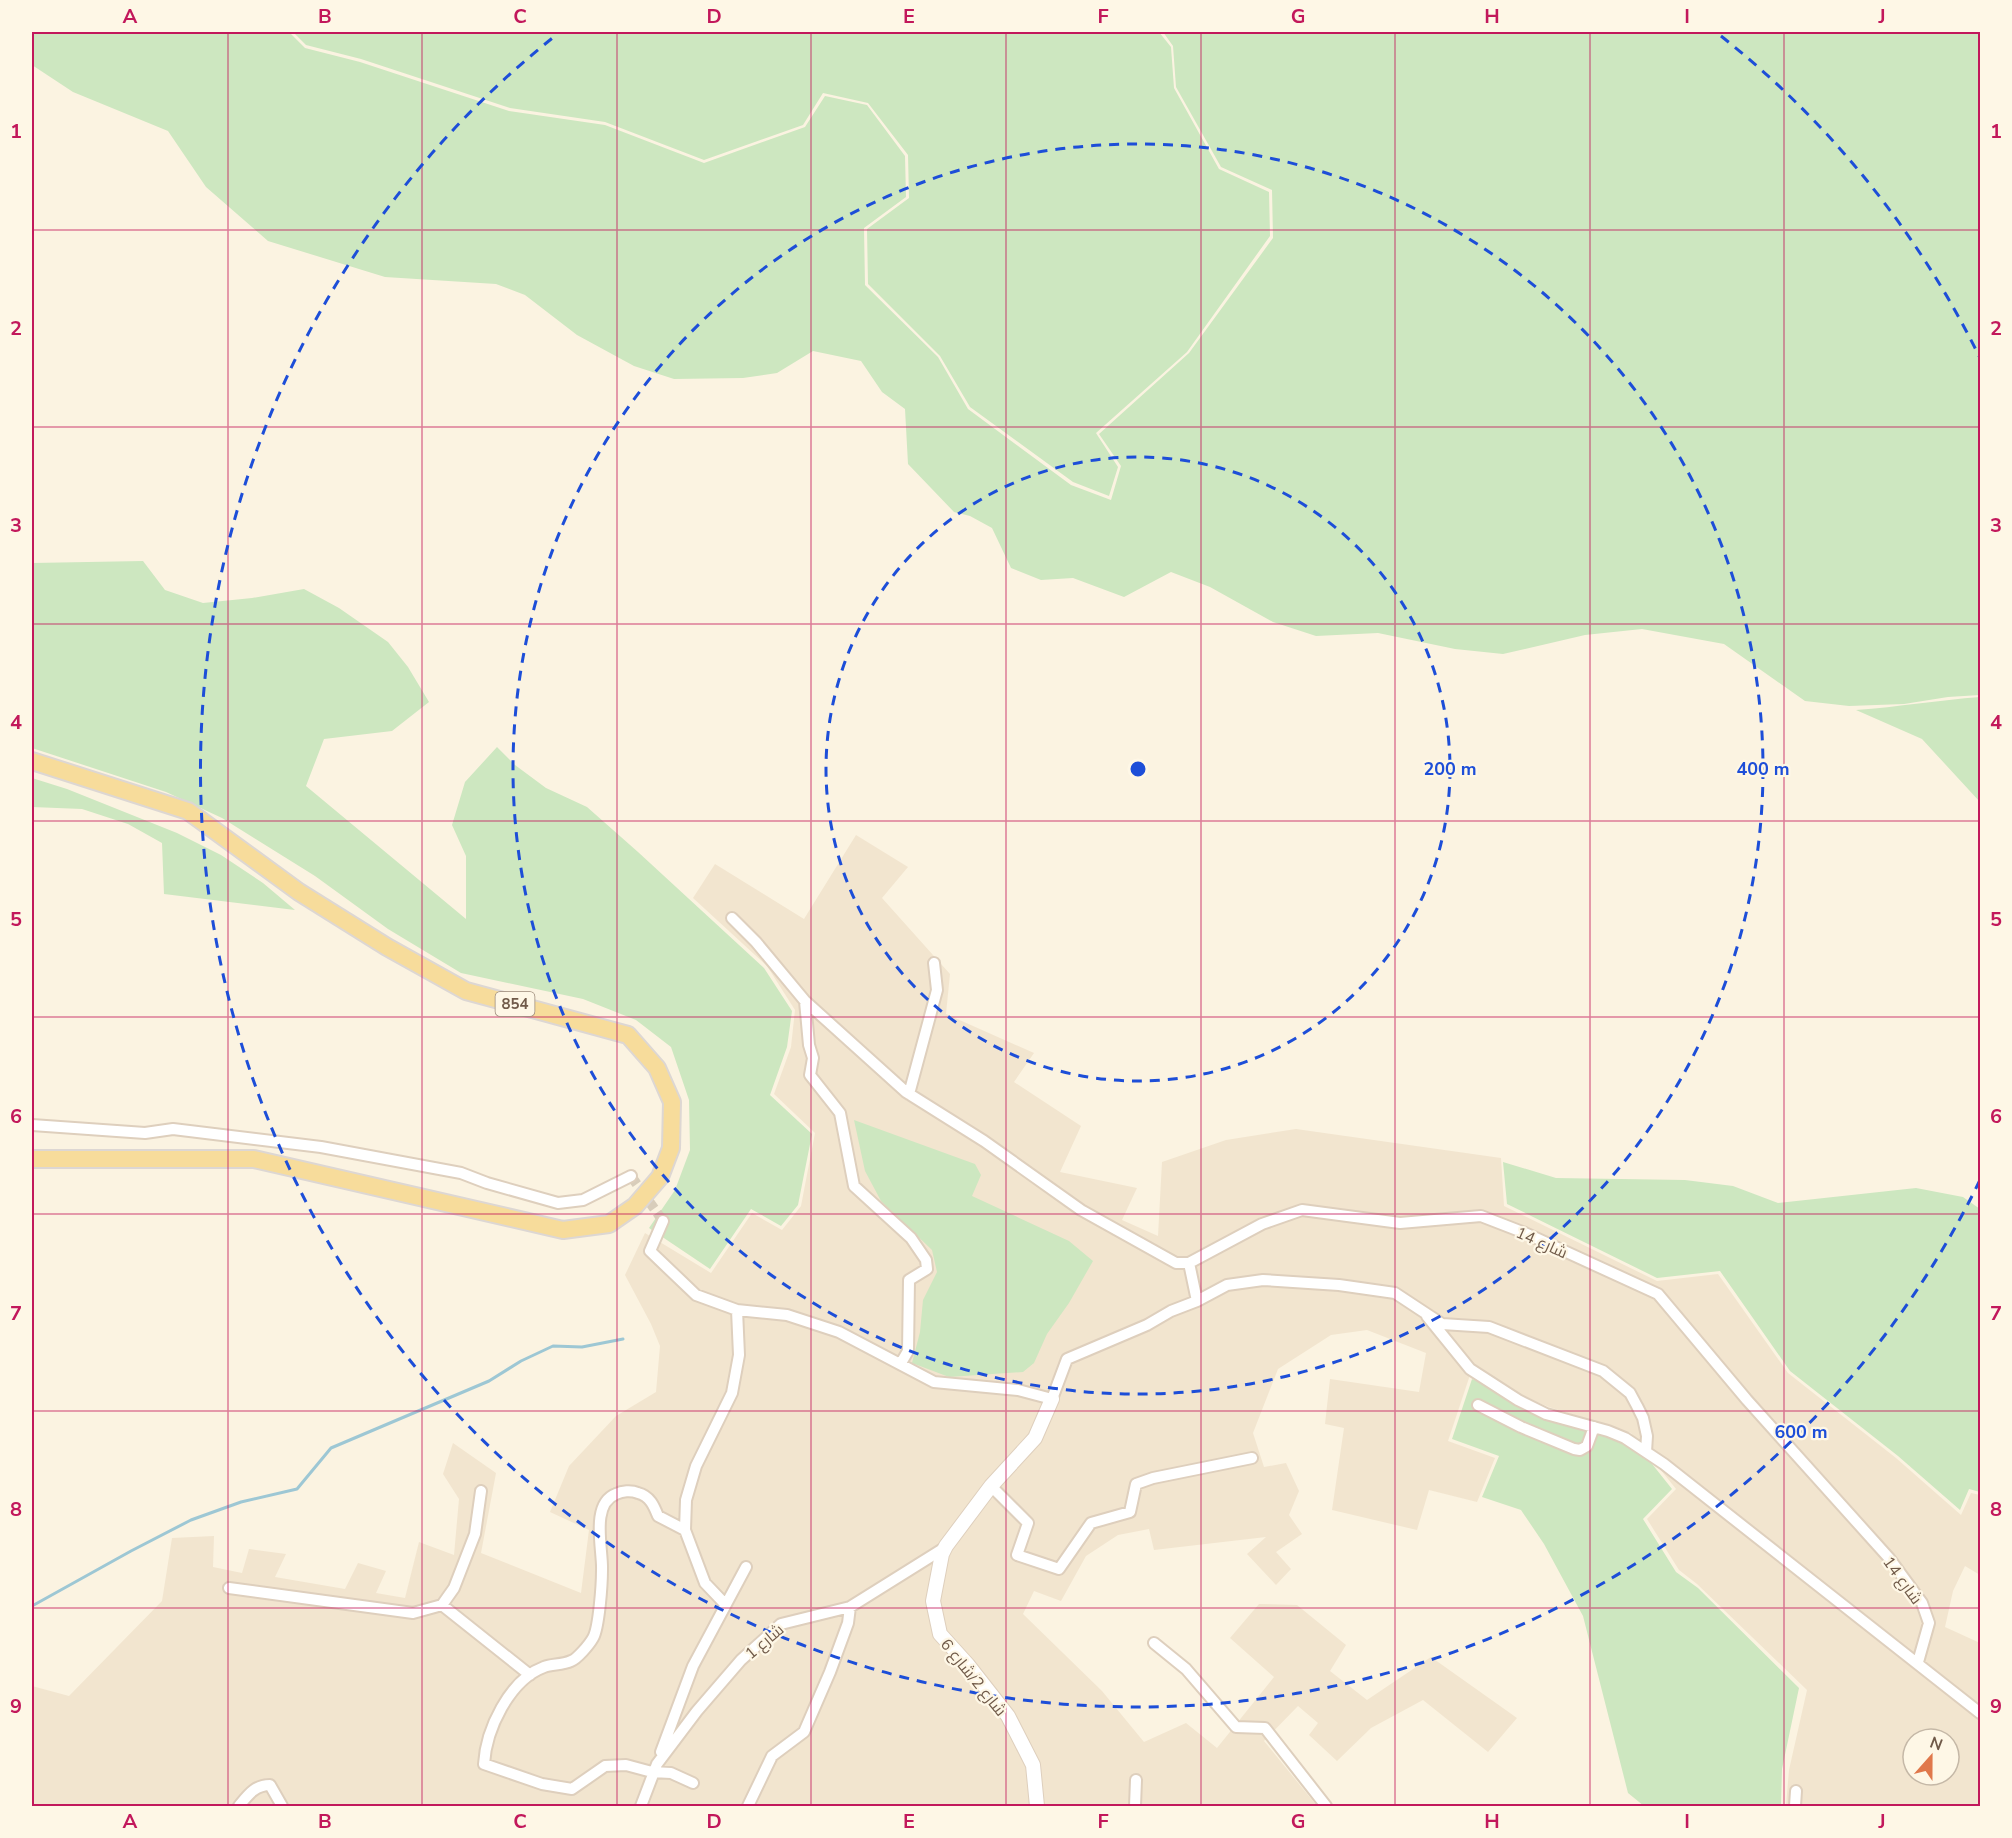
<svg xmlns="http://www.w3.org/2000/svg" width="2012" height="1838" font-family="'Nunito Sans',Cairo,sans-serif">
<style>
.residential{fill:#f2e5cf;fill-rule:evenodd}
.green{fill:#cde7c0}
.lines{fill:none;stroke-linecap:round;stroke-linejoin:round}
.stream{stroke:#9dc7d4;stroke-width:3}
.minor-tunnel{stroke:#d8cdbb;stroke-width:10;stroke-dasharray:10 5;stroke-linecap:butt}
.minor-casing{stroke:#decfbd;stroke-width:14}
.tertiary-casing{stroke:#decfbd;stroke-width:16}
.primary-casing{stroke:#ddd7d3;stroke-width:20}
.minor{stroke:#fff;stroke-width:10}
.tertiary{stroke:#fff;stroke-width:14}
.primary{stroke:#f7dc9b;stroke-width:16}
.grid{fill:none;stroke:#c2185b;stroke-width:1.5;stroke-opacity:0.55}
.ring{fill:none;stroke:#1d4ed8;stroke-width:3;stroke-dasharray:10 8}
.labels{text-anchor:middle;stroke-width:4.5;stroke-linejoin:round;paint-order:stroke}
.shield{fill:#fef7e6;stroke:#9b8978;stroke-width:1.5}
.shield-label{font-size:15px;font-weight:bold;fill:#705a49}
.street-label{font-size:16px;fill:#705a49;stroke:#fef7e6}
.centre{fill:#1d4ed8;stroke:#fef7e6;stroke-width:3}
.ring-label{font-size:18px;text-anchor:middle;font-weight:bold;fill:#1d4ed8;stroke:#fef7e6;stroke-width:4.5;stroke-linejoin:round;paint-order:stroke}
.neatline{fill:none;stroke:#c2185b;stroke-width:2}
.grid-label{font-size:20px;text-anchor:middle;font-weight:bold;fill:#c2185b}
</style>
<rect width="100%" height="100%" fill="#fbf3e1"/>
<path class="residential" d="M856 835 908 867 882 898 950 974 946 1014 1034 1053 1014 1082 1081 1126 1060 1172 1137 1188 1122 1220 1158 1236 1162 1162 1226 1140 1296 1129 1501 1158 1504 1206 1657 1281 1718 1274 1788 1373 1896 1458 1961 1515 1971 1493 1980 1495V1575L1965 1566 1953 1591 1945 1627 1980 1643V1806H1786L1789 1770 1807 1690 1697 1584 1679 1570 1647 1519 1676 1489 1631 1433 1549 1407 1470 1375 1448 1441 1495 1458 1477 1502 1429 1490 1417 1530 1332 1510 1344 1428 1325 1424 1330 1379 1419 1392 1426 1353 1367 1330 1331 1335 1278 1369 1253 1433 1264 1467 1286 1463 1299 1491 1289 1515 1302 1534 1276 1552 1291 1569 1276 1585 1247 1554 1266 1537 1154 1550 1149 1529 1118 1535 1086 1556 1061 1601 1034 1591 1023 1614 1102 1691 1144 1742 1186 1723 1217 1748 1274 1677 1230 1638 1259 1604 1297 1605 1346 1645 1330 1671 1367 1700 1431 1657 1517 1718 1488 1752 1423 1700 1371 1728 1337 1761 1309 1735 1318 1723 1298 1706 1264 1741 1317 1806H32V1686L69 1696 162 1601 172 1538 214 1536 213 1567 242 1573 249 1549 286 1554 275 1577 345 1589 358 1563 386 1571 376 1593 405 1598 419 1542 454 1555 459 1499 443 1474 453 1443 496 1473 481 1553 581 1593 589 1530 550 1512 569 1466 616 1416 656 1392 660 1346 651 1324 625 1275 645 1233 711 1273 752 1213 782 1230 801 1206 815 1133 774 1094 791 1047 795 1010 767 966 693 898 715 864 804 919ZM1913 1739H1949V1775H1913Z"/>
<path class="green" d="M32 32H289L305 48 360 62 509 111 605 125 704 163 805 127 825 96 867 105 905 156 906 197 864 228 865 285 938 357 968 409 1071 485 1111 500 1121 466 1099 434 1189 353 1273 238 1272 190 1221 167 1176 87 1173 46 1163 32H1980V695L1948 697 1904 704 1849 706 1805 701 1724 644 1642 629 1585 635 1503 654 1455 649 1378 633 1316 636 1273 622 1210 587 1171 572 1124 597 1073 578 1041 580 1011 568 992 528 970 516 954 512 908 464 905 409 882 392 861 361 813 351 777 373 743 378 674 379 634 366 577 335 525 295 496 284 385 277 268 241 206 187 168 131 73 92 32 65Z
M293 32H1159L1171 47 1174 88 1219 169 1269 192 1270 236 1187 352 1096 433 1118 467 1109 496 1073 482 970 407 940 356 868 284 867 229 909 198 908 155 868 103 823 93 803 125 704 160 605 122 510 108 361 59 306 45Z
M143 561 165 590 203 603 252 598 304 589 339 608 388 642 408 667 429 702 392 731 324 739 306 786 466 919V856L452 825 465 782 497 747 515 765 546 788 587 807 638 852 764 968 792 1011 787 1047 770 1095 812 1134 798 1205 781 1226 751 1209 710 1269 649 1228 675 1190 690 1150 689 1100 671 1047 636 1020 583 999 461 973 388 929 315 876 222 818 166 792 32 748V563Z
M1980 697V802L1922 739 1856 710C1898 707 1939 700 1980 697Z
M32 778 67 789 177 833 221 855 263 883 295 910 164 894 162 843 128 824 82 809 32 807Z
M854 1120 975 1164 981 1175 972 1196 1069 1241 1093 1261 1069 1303 1047 1334 1034 1363 1023 1372 949 1377 912 1363 920 1332 923 1300 937 1272 932 1250 881 1201 865 1171Z
M1503 1162 1556 1178 1685 1180 1733 1186 1778 1203 1916 1188 1963 1197 1980 1209V1492L1969 1489 1960 1510 1898 1456 1790 1371 1720 1271 1657 1278 1507 1204Z
M1472 1379 1548 1410 1629 1435 1672 1489 1643 1519 1676 1572 1698 1588 1799 1688 1782 1769 1781 1806H1644L1628 1793 1583 1616 1544 1544 1521 1510 1482 1497 1499 1456 1452 1439Z"/>
<g class="lines">
<path class="stream" d="M32 1606 131 1551 191 1520 241 1502 297 1489 331 1448 489 1381 521 1361 553 1346 582 1347 623 1339"/>
<path class="minor-tunnel" d="M631 1176 663 1221"/>
<defs>
<path id="minor" d="M732 918 756 942 805 1001 906 1092 984 1141 1081 1210 1176 1263H1189
M805 1001 809 1045 813 1058 810 1075 840 1113 854 1186 911 1238 926 1260 927 1269 909 1280 908 1351 901 1363
M909 1094 937 990 934 963
M32 1125 145 1133 173 1129 321 1147 461 1173 487 1183 558 1203 583 1200 631 1176
M663 1221 650 1251 696 1295 737 1310 787 1315 839 1332 934 1382 1018 1390 1052 1399 1067 1359 1147 1325 1171 1311 1197 1301 1189 1263 1262 1224 1302 1210 1400 1223 1481 1216 1525 1233 1658 1294 1747 1400 1889 1558 1922 1603 1929 1623 1918 1662
M1197 1301 1227 1285 1263 1280 1339 1285 1395 1293 1442 1324 1489 1327 1603 1371 1630 1393 1637 1406 1643 1418 1647 1436 1646 1452
M1427 1316 1470 1369 1518 1400 1546 1414 1608 1431 1625 1438 1664 1464 1980 1713
M1478 1405 1521 1427 1574 1449 1580 1450 1587 1446 1594 1427
M991 1486 1028 1523 1017 1555 1059 1569 1091 1523 1130 1512 1136 1484 1153 1478 1252 1458
M685 1530 658 1516C654 1506 650 1496 638 1493 631 1490 622 1491 616 1494 590 1504 603 1550 602 1570 602 1584 599 1628 593 1638 589 1645 577 1659 571 1661 562 1665 552 1664 544 1667 509 1680 486 1730 484 1764L542 1784 572 1789 605 1766 626 1765 652 1772 671 1773 693 1783
M229 1588 413 1613 442 1605 530 1675
M725 1604 705 1583 685 1530 686 1500 696 1466 732 1393 739 1355 737 1310
M442 1605 454 1588 475 1534 481 1491
M1154 1643 1186 1669 1236 1727 1265 1728 1326 1806
M661 1752 693 1666 746 1567
M239 1806C248 1795 255 1785 270 1785L282 1806
M641 1806 657 1764 697 1711 741 1660 781 1624 850 1607 946 1547
M748 1806 772 1756 804 1732 830 1672 848 1623 850 1607
M1135 1806 1136 1780
M1795 1806 1796 1791"/>
<path id="tertiary" d="M1037 1806 1033 1765 1008 1716 968 1665 940 1634 933 1601 942 1554 946 1546 991 1486 1035 1438 1052 1399"/>
<path id="primary" d="M32 761 188 811 299 892 387 947 466 991 628 1035 657 1068 672 1102 671 1148 660 1177 635 1206 609 1224 563 1230 254 1159H32"/>
</defs>
<use href="#minor" class="minor-casing"/>
<use href="#tertiary" class="tertiary-casing"/>
<use href="#primary" class="primary-casing"/>
<use href="#minor" class="minor"/>
<use href="#tertiary" class="tertiary"/>
<use href="#primary" class="primary"/>
</g>
<path class="grid" d="M228 32V1806M422 32V1806M617 32V1806M811 32V1806M1006 32V1806M1201 32V1806M1395 32V1806M1590 32V1806M1784 32V1806M32 230H1980M32 427H1980M32 624H1980M32 821H1980M32 1017H1980M32 1214H1980M32 1411H1980M32 1608H1980"/>
<g class="ring">
<circle cx="1138" cy="769" r="312"/>
<circle cx="1138" cy="769" r="625"/>
<path d="M1980 1180A937 937 0 1 1 555 36M1721 36A937 937 0 0 1 1980 358"/>
</g>
<g class="labels">
<rect class="shield" x="495.5" y="992" width="39" height="24" rx="4.5"/>
<g class="shield-label">
<text x="515" y="1009">854</text>
</g>
<g class="street-label">
<text transform="translate(1542 1242) rotate(24)" y="6">شارع 14</text>
<text transform="translate(1903 1580) rotate(54)" y="6">شارع 14</text>
<text transform="translate(764 1641) rotate(-40)" y="6">شارع 1</text>
<text transform="translate(974 1677) rotate(51)" y="6">شارع 2/شارع 6</text>
</g>
</g>
<circle cx="1138" cy="769" r="9" class="centre"/>
<g class="ring-label">
<text x="1450" y="775">200 m</text>
<text x="1763" y="775">400 m</text>
<text x="1801" y="1438">600 m</text>
</g>
<rect width="2012" height="1838" fill="none" stroke="#fef7e6" stroke-width="66"/>
<g transform="translate(1931 1757) rotate(21)"><circle r="28" fill="#fef7e6" stroke="#c5b8a7" stroke-width="1.5"/>
<path d="M0-4.5L10 22L0 15L-10 22Z" fill="#e0784b"/>
<text y="-9" font-size="16" font-weight="bold" text-anchor="middle" fill="#705a49">N</text>
</g>
<rect x="33" y="33" width="1946" height="1772" class="neatline"/>
<g class="grid-label">
<text x="130" y="23">A</text>
<text x="325" y="23">B</text>
<text x="520" y="23">C</text>
<text x="714" y="23">D</text>
<text x="909" y="23">E</text>
<text x="1103" y="23">F</text>
<text x="1298" y="23">G</text>
<text x="1492" y="23">H</text>
<text x="1687" y="23">I</text>
<text x="1882" y="23">J</text>
<text x="16" y="138">1</text>
<text x="1996" y="138">1</text>
<text x="16" y="335">2</text>
<text x="1996" y="335">2</text>
<text x="16" y="532">3</text>
<text x="1996" y="532">3</text>
<text x="16" y="729">4</text>
<text x="1996" y="729">4</text>
<text x="16" y="926">5</text>
<text x="1996" y="926">5</text>
<text x="16" y="1123">6</text>
<text x="1996" y="1123">6</text>
<text x="16" y="1320">7</text>
<text x="1996" y="1320">7</text>
<text x="16" y="1516">8</text>
<text x="1996" y="1516">8</text>
<text x="16" y="1713">9</text>
<text x="1996" y="1713">9</text>
<text x="130" y="1828">A</text>
<text x="325" y="1828">B</text>
<text x="520" y="1828">C</text>
<text x="714" y="1828">D</text>
<text x="909" y="1828">E</text>
<text x="1103" y="1828">F</text>
<text x="1298" y="1828">G</text>
<text x="1492" y="1828">H</text>
<text x="1687" y="1828">I</text>
<text x="1882" y="1828">J</text>
</g>
</svg>
